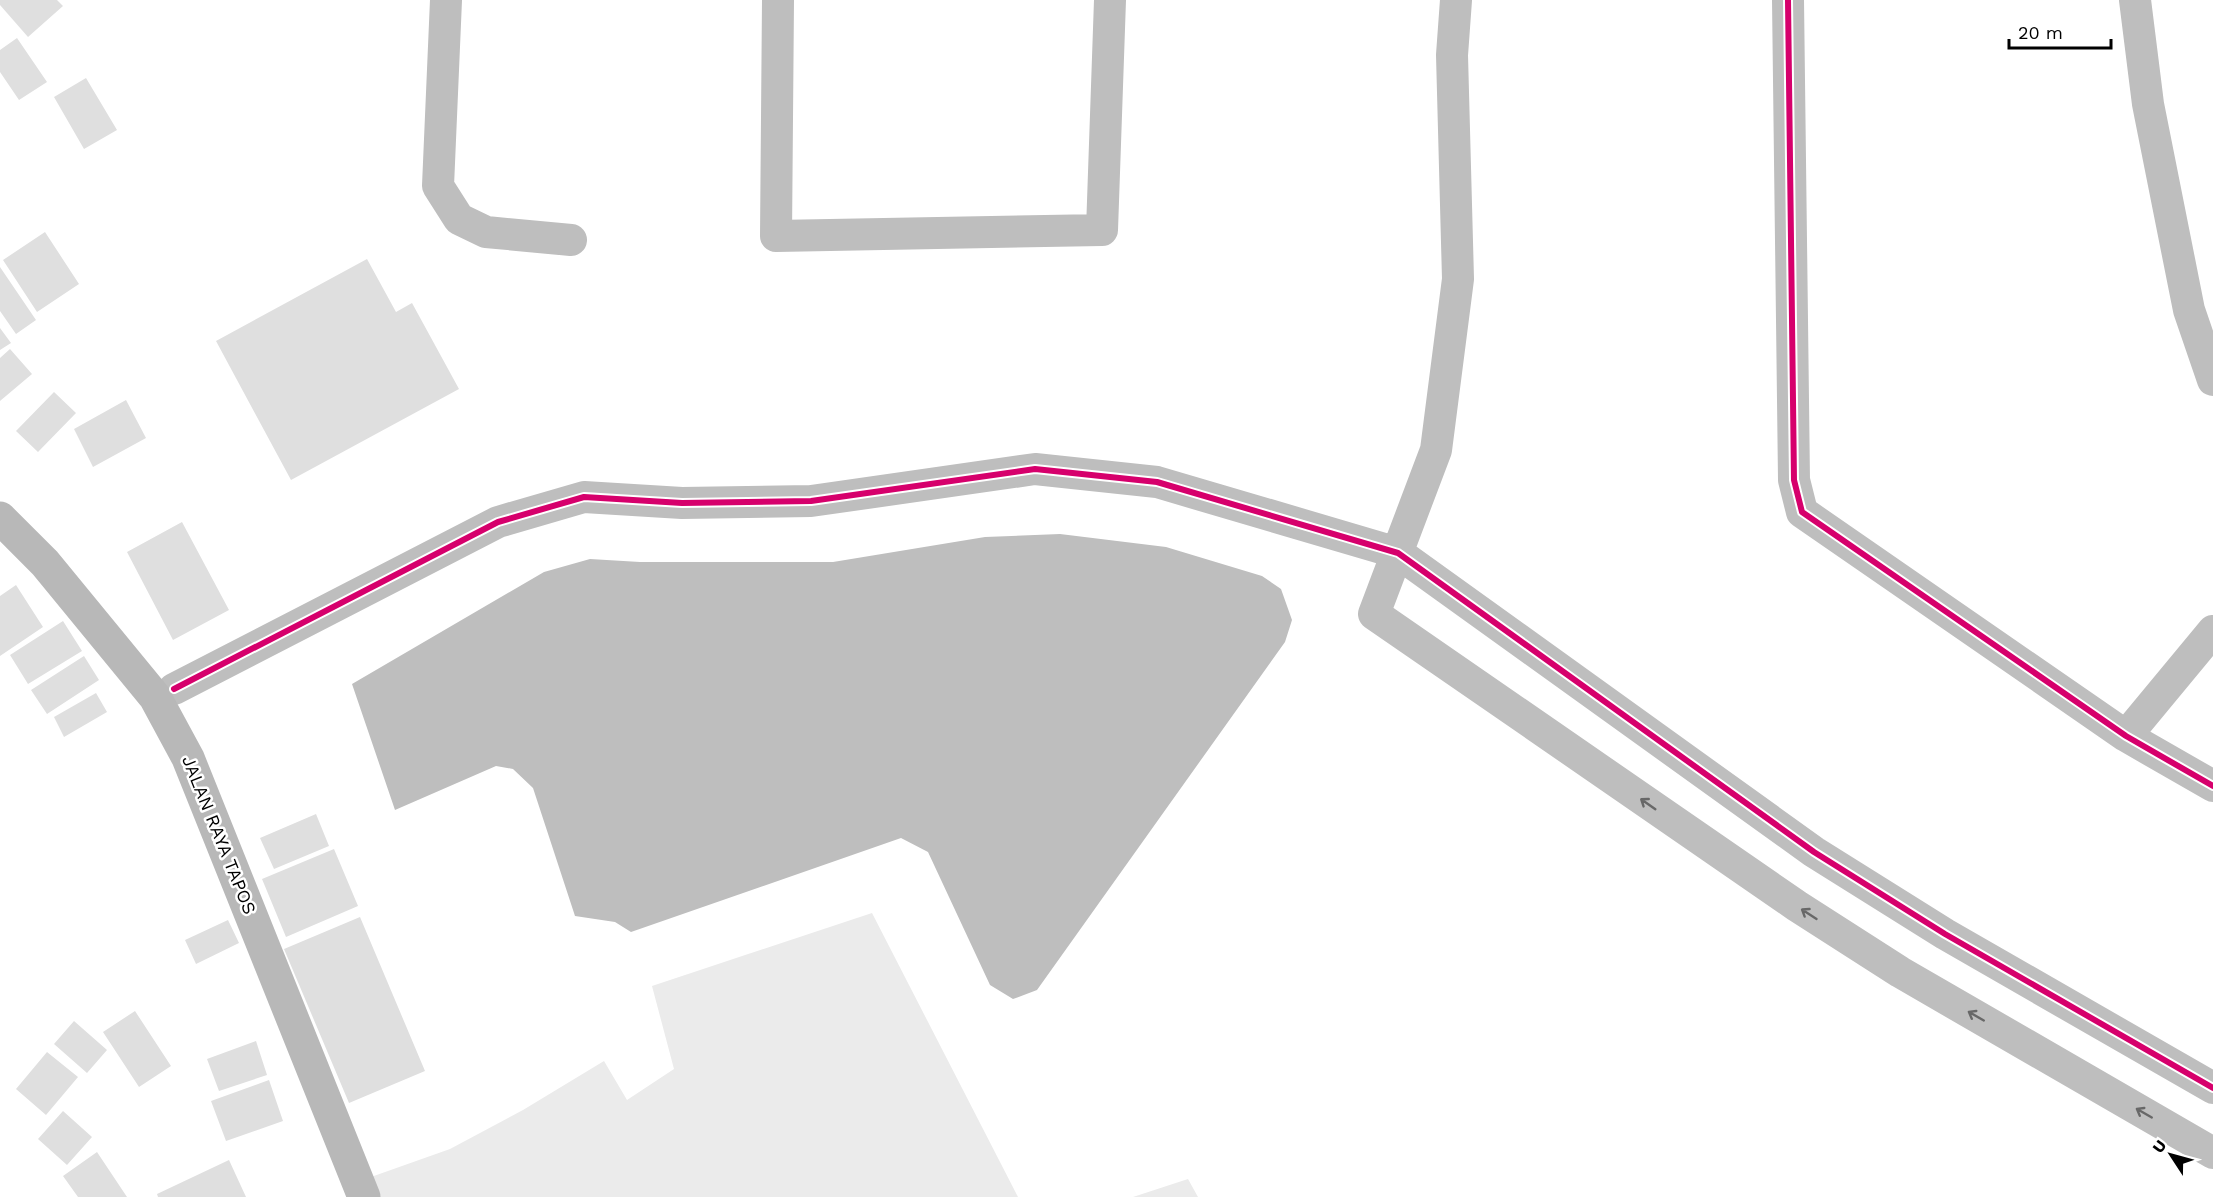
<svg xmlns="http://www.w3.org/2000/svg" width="2213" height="1197" font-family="'Work Sans',sans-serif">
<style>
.green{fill:#ebebeb}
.water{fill:#bebebe}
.building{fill:#dfdfdf}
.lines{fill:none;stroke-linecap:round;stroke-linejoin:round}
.street{stroke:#bebebe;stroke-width:32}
.secondary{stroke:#b8b8b8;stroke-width:33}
.cycleway-casing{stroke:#fff;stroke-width:10}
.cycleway{stroke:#d6006c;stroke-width:6}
.oneway{stroke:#686868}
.labels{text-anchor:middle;stroke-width:5;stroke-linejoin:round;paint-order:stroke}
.street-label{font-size:18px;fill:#000;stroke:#fff}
</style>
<rect width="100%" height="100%" fill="#fff"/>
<path class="green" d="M872 913 1018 1197H380L371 1177 450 1149 523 1110 604 1061 627 1100 674 1069 652 986Z
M1188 1179 1198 1197H1133Z"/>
<path class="water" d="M1060 534 1166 547 1262 576 1281 589 1292 620 1285 642 1037 990 1013 999 990 985 928 852 901 838 631 932 615 922 575 916 533 788 513 769 496 766 395 810 352 684 544 572 590 559 640 562H833L985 537Z"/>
<path class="building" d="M0 0H57L63 6 28 37 0 5Z
M17 38 47 82 19 100 0 72V50Z
M86 78 117 130 84 149 54 97Z
M45 232 79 284 37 312 3 260Z
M367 259 396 312 412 303 459 389 291 480 216 341Z
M0 267 36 320 16 334 0 311Z
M0 328 11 343 0 350Z
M10 349 32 374 0 401V358Z
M54 392 76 413 38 452 16 431Z
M126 400 146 438 93 467 74 429Z
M182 522 229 610 173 640 127 552Z
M16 585 43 627 0 656V596Z
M63 621 82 651 28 684 10 655Z
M84 656 99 680 47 714 31 690Z
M96 693 107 712 64 737 54 717Z
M316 814 329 846 274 869 260 838Z
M334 849 358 906 286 937 262 879Z
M360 917 425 1071 349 1103 284 949Z
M228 920 239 943 196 964 185 940Z
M135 1011 171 1066 139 1087 103 1032Z
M74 1021 107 1050 87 1073 54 1044Z
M256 1041 267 1075 219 1091 207 1059Z
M47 1052 78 1077 46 1115 16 1089Z
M269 1080 283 1121 226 1141 211 1101Z
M63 1111 92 1137 67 1165 38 1139Z
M97 1152 127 1197H78L63 1176Z
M229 1160 246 1197H158L157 1194Z"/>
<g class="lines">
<path class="street" d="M446 0 438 186 459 219 486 232 571 240
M778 0 776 236 1102 230 1110 0
M1456 0 1452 55 1458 279 1436 450 1374 614 1797 906 1900 972 2213 1153
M1788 0 1794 480 1802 512 2126 736 2213 786
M2135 0 2148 104 2189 310 2213 380
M174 689 498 522 584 497 682 503 811 501 1035 469 1157 482 1398 553 1814 852 1945 934 2213 1088
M2126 736 2213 631"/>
<path class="secondary" d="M0 518 45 563 155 697 188 758 364 1197"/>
<defs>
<path id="cycleway" d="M1788 0 1794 480 1802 512 2126 736 2213 786
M174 689 498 522 584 497 682 503 811 501 1035 469 1157 482 1398 553 1814 852 1945 934 2213 1088"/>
</defs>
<use href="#cycleway" class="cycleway-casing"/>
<use href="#cycleway" class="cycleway"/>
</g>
<defs><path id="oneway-shaft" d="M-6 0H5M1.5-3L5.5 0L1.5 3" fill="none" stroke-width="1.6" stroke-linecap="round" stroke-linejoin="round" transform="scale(1.5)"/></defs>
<g class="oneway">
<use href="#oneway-shaft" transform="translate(1648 804) rotate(-145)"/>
<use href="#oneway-shaft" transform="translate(1809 914) rotate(-147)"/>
<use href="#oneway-shaft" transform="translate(1976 1016) rotate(-150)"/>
<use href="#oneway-shaft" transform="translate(2144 1113) rotate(-150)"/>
</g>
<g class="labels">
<g class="street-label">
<text transform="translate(219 835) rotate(68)" y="6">JALAN RAYA TAPOS</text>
</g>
</g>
<g transform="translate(2171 1155) rotate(306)" stroke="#ffffff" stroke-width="4.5" paint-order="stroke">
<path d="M0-4.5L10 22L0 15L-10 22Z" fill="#000000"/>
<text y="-9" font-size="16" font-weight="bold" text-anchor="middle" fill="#000000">U</text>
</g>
<path d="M2009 39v9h102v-9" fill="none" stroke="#000000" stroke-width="3"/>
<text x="2018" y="39" font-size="18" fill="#000000" stroke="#ffffff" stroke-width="4.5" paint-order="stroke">20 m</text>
</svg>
